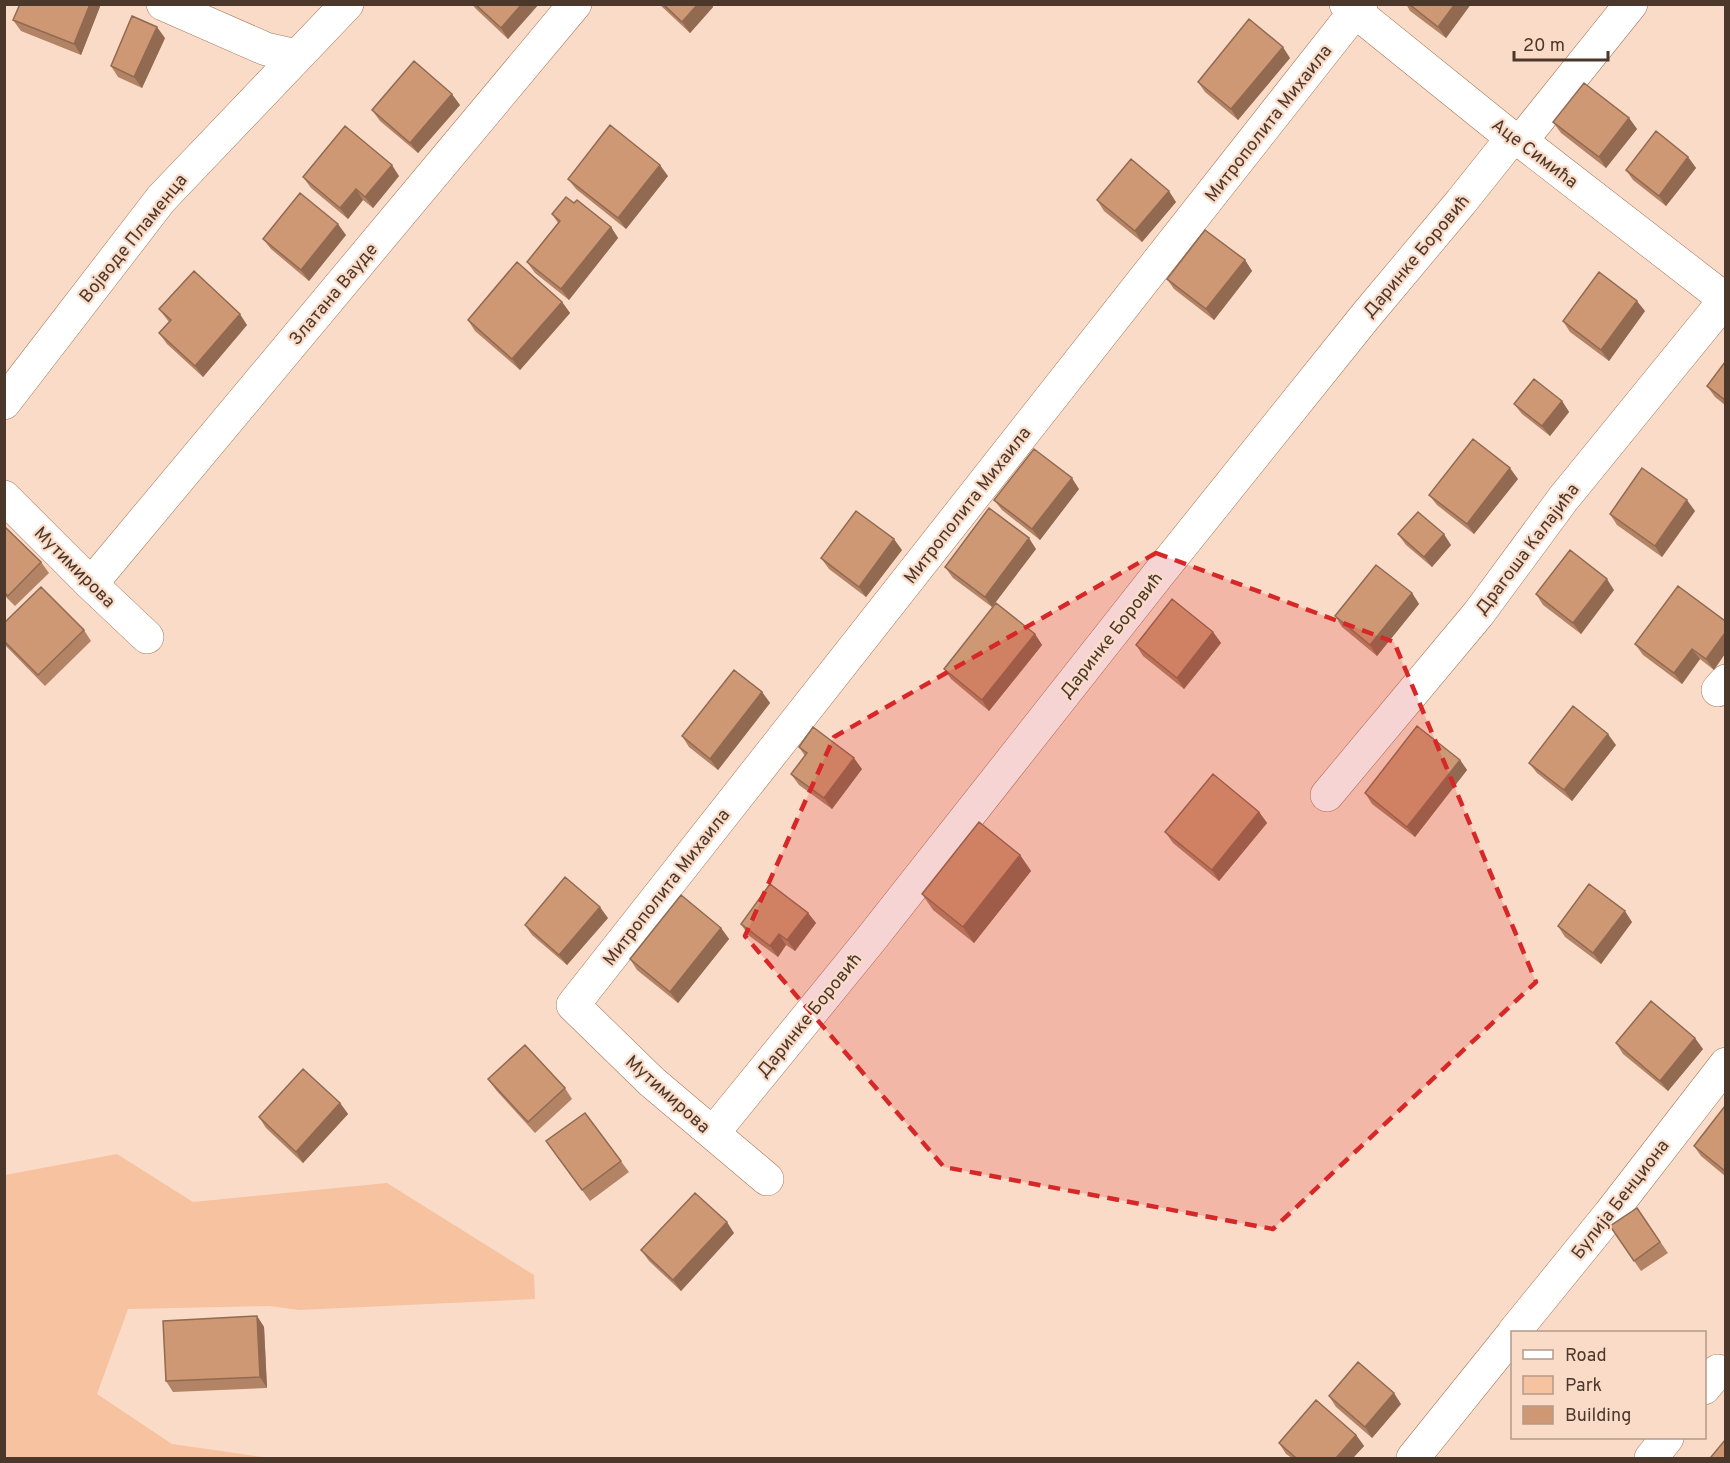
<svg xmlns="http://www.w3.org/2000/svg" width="1730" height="1463" font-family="Overpass,sans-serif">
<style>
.green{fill:#f7c2a0}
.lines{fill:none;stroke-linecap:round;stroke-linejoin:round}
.minor-casing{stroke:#a67758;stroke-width:34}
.minor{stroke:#fff;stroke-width:33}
.wall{fill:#b28364}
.shaded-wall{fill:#916a51}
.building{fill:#cf9874;stroke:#916a51;stroke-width:1.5}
.marked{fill:#d62828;fill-opacity:0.2;stroke:#d62828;stroke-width:4.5;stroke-dasharray:12 8;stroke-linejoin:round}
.labels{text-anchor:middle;stroke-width:4.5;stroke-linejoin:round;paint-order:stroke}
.street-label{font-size:18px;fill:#4c382a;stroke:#fadbc7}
</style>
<rect width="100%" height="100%" fill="#fadbc7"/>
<path class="green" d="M117 1154 193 1202 387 1183 534 1275 535 1299 299 1310 269 1306 128 1309 97 1394 172 1444 269 1458H5V1175Z"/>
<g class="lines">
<defs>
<path id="minor" d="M163 4 266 49 297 56
M1346 4 1512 138 1521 141 1726 300
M1521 141 1631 4
M4 403 161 199 347 4
M4 497 91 584 147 637
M91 584 575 4
M1718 690 1726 681
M1327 795 1479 613 1563 499 1725 300
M713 1133 871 939 1157 576 1364 318 1461 202 1512 138
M767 1179 652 1082 573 1005 1361 4
M1514 1332 1609 1215 1726 1064
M1704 1388 1718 1371
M1413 1458 1512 1335
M1651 1458 1667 1438"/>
</defs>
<use href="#minor" class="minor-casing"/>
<use href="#minor" class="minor"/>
</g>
<path class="wall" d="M20 4H101L81 55 21 31 13 20Z
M472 4H539L508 39 475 8Z
M659 4H712L713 7 690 33Z
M1406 4H1471L1446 38 1410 11Z
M165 38 142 88 118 77 111 66Z
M1290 58 1238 120 1205 92 1198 82Z
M460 105 418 153 380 121 372 110Z
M1629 118 1637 129 1606 168 1561 133 1553 122Z
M1688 157 1696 168 1666 206 1633 180 1626 170Z
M399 176 373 208 363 200 348 219 311 188 303 177Z
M668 176 626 229 576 189 568 179Z
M1097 200 1176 202 1142 242 1104 211Z
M574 203 611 227 618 238 569 300 535 273 527 262 558 223 552 214Z
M346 235 309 281 271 249 263 239Z
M1245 260 1252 271 1214 320 1174 289 1167 279Z
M562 302 570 313 520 370 475 331 468 320Z
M159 309 247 325 203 377 167 344 159 333 169 322Z
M1645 311 1609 361 1570 332 1563 321Z
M1725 362V405L1715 397 1707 386Z
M1562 401 1569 412 1550 436 1522 414 1514 404Z
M1518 479 1474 534 1437 505 1429 495Z
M1079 489 1040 540 1002 510 994 500Z
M1695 511 1662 557 1617 525 1610 514Z
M4 526 41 562 49 573 15 606 4 595Z
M1398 534 1451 545 1432 567 1406 545Z
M1036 549 992 607 953 578 945 567Z
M902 550 866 597 829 569 821 558Z
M1614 590 1581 634 1543 605 1536 594Z
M1412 593 1419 604 1377 656 1342 627 1335 616Z
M1725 621 1714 670 1700 659 1682 684 1643 655 1635 644Z
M4 623 84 630 91 641 45 686 4 644Z
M1213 632 1221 643 1184 689 1143 656 1136 645Z
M1035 634 1042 645 989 711 951 679 944 669Z
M762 692 770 703 718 770 689 747 682 736Z
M1616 745 1572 801 1537 773 1529 763Z
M799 747 862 769 832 809 799 785 791 774 805 756Z
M1460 760 1467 770 1415 837 1372 804 1365 793Z
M1259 812 1267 823 1219 881 1173 843 1165 832Z
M1020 855 1031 871 974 943 933 910 922 894Z
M808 913 816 923 795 951 786 945 778 957 748 935 741 924Z
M608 918 567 965 532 935 525 925Z
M1632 922 1601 964 1565 937 1558 926Z
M721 928 729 939 678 1003 637 970 630 959Z
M1616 1043 1703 1049 1668 1091 1623 1054Z
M488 1079 565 1088 572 1099 535 1133 496 1090Z
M340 1103 348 1114 303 1163 266 1128 259 1117Z
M1725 1106V1176L1701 1156 1694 1146Z
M585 1113 629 1172 590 1201 554 1152Z
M1637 1208 1668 1253 1641 1271 1610 1226Z
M734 1233 681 1291 649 1261 641 1250Z
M257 1316 264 1327 267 1388 173 1392 166 1381Z
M1329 1396 1401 1404 1372 1438 1336 1407Z
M1356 1435 1364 1446 1353 1458H1292L1286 1454 1279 1443Z"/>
<path class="shaded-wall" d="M90 4H101L81 55 74 44Z
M522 4H539L508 39 501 28Z
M698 4H712L713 7 690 33 682 22Z
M1455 4H1471L1446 38 1438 27Z
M157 27 165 38 142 88 134 77Z
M1283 47 1290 58 1238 120 1231 109Z
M452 94 460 105 418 153 410 143Z
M1629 118 1637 129 1606 168 1599 157Z
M1688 157 1696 168 1666 206 1659 196Z
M392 165 399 176 373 208 365 197Z
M660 165 668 176 626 229 618 218Z
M356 189 363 200 348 219 340 208Z
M1169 191 1176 202 1142 242 1135 231Z
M338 224 346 235 309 281 301 270Z
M611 227 618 238 569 300 561 289Z
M1245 260 1252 271 1214 320 1206 309Z
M1637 301 1645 311 1609 361 1601 350Z
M562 302 570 313 520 370 512 359Z
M240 314 247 325 203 377 195 366Z
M1562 401 1569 412 1550 436 1542 426Z
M1510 468 1518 479 1474 534 1467 524Z
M1072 478 1079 489 1040 540 1032 529Z
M1687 500 1695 511 1662 557 1655 546Z
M1444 534 1451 545 1432 567 1424 557Z
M1029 538 1036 549 992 607 985 597Z
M894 539 902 550 866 597 859 587Z
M1607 579 1614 590 1581 634 1573 623Z
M1412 593 1419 604 1377 656 1370 645Z
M1213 632 1221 643 1184 689 1177 678Z
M1725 633V654L1714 670 1706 659Z
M1035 634 1042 645 989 711 982 700Z
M1692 649 1700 659 1682 684 1674 673Z
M762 692 770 703 718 770 710 759Z
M1608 734 1616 745 1572 801 1564 790Z
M854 758 862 769 832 809 824 798Z
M1460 760 1467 770 1415 837 1407 827Z
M1259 812 1267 823 1219 881 1212 870Z
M1020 855 1031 871 974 943 963 927Z
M600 907 608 918 567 965 559 955Z
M1625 911 1632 922 1601 964 1593 953Z
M808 913 816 923 795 951 787 940Z
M721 928 729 939 678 1003 670 992Z
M779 934 786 945 778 957 770 946Z
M1695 1038 1703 1049 1668 1091 1660 1081Z
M340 1103 348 1114 303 1163 296 1152Z
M727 1222 734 1233 681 1291 673 1280Z
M257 1316 264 1327 267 1388 260 1377Z
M1394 1393 1401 1404 1372 1438 1365 1427Z
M1356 1435 1364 1446 1353 1458H1336Z"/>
<path class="building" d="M20 4H90L74 44 13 20Z
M475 4H522L501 28Z
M663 4H698L682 22Z
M1409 4H1455L1438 27Z
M132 16 157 27 134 77 111 66Z
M1249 19 1283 47 1231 109 1198 82Z
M414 61 452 94 410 143 372 110Z
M1584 83 1629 118 1599 157 1553 122Z
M610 125 660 165 618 218 568 179Z
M345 126 392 165 365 197 356 189 340 208 303 177Z
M1656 131 1688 157 1659 196 1626 170Z
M1131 159 1169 191 1135 231 1097 200Z
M300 193 338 224 301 270 263 239Z
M566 197 574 203 577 200 611 227 561 289 527 262 560 221 552 214Z
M1205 230 1245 260 1206 309 1167 279Z
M517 262 562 302 512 359 468 320Z
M194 271 240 314 195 366 159 333 171 320 159 309Z
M1599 272 1637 301 1601 350 1563 321Z
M1725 362V400L1707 386Z
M1534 379 1562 401 1542 426 1514 404Z
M1473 439 1510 468 1467 524 1429 495Z
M1034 449 1072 478 1032 529 994 500Z
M1642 468 1687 500 1655 546 1610 514Z
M989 508 1029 538 985 597 945 567Z
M856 511 894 539 859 587 821 558Z
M1418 512 1444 534 1424 557 1398 534Z
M4 526 41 562 8 596 4 592Z
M1570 550 1607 579 1573 623 1536 594Z
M1376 565 1412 593 1370 645 1335 616Z
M1678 586 1725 621V633L1706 659 1692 649 1674 673 1635 644Z
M41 587 84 630 38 675 4 641V623Z
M1172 599 1213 632 1177 678 1136 645Z
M996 603 1035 634 982 700 944 669Z
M734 670 762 692 710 759 682 736Z
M1573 706 1608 734 1564 790 1529 763Z
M1417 726 1460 760 1407 827 1365 793Z
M813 727 854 758 824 798 791 774 807 753 799 747Z
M1213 774 1259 812 1212 870 1165 832Z
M979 822 1020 855 963 927 922 894Z
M565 877 600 907 559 955 525 925Z
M770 884 808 913 787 940 779 934 770 946 741 924Z
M1589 884 1625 911 1593 953 1558 926Z
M681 895 721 928 670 992 630 959Z
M1651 1001 1695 1038 1660 1081 1616 1043Z
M525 1045 565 1088 528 1122 488 1079Z
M303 1069 340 1103 296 1152 259 1117Z
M1725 1106V1171L1694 1146Z
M585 1113 621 1161 582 1190 546 1141Z
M695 1193 727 1222 673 1280 641 1250Z
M1637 1208 1660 1242 1634 1261 1610 1226Z
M257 1316 260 1377 166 1381 163 1321Z
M1358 1362 1394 1393 1365 1427 1329 1396Z
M1316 1400 1356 1435 1336 1458H1296L1279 1443Z
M1725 1440V1458H1713L1711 1457Z"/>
<path class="marked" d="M1156 553 1394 642 1536 982 1273 1229 944 1167 745 936 834 737Z"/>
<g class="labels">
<g class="street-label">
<text transform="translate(1268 123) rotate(-52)" y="6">Митрополита Михаила</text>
<text transform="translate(1535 153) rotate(37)" y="6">Аце Симића</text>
<text transform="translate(133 238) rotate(-51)" y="6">Војводе Пламенца</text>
<text transform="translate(1416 256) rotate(-50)" y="6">Даринке Боровић</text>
<text transform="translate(333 294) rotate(-50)" y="6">Златана Вауде</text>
<text transform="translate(967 505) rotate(-52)" y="6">Митрополита Михаила</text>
<text transform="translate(1527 549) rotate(-53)" y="6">Драгоша Калајића</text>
<text transform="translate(75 567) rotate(45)" y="6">Мутимирова</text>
<text transform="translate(1111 635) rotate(-52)" y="6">Даринке Боровић</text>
<text transform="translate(666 887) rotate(-52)" y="6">Митрополита Михаила</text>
<text transform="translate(809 1015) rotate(-51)" y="6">Даринке Боровић</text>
<text transform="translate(668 1094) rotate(42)" y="6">Мутимирова</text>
<text transform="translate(1620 1199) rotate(-52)" y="6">Булија Бенциона</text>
</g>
</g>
<rect width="1730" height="1463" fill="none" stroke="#4c382a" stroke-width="12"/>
<rect x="1511" y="1331" width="195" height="108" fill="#fadbc7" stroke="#b49a88" stroke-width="1.5"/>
<rect x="1523" y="1350" width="30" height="9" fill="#ffffff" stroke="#b49a88" stroke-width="1.5"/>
<text x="1565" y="1361" font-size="18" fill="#4c382a">Road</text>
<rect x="1523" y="1376" width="30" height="18" fill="#f7c2a0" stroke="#b49a88" stroke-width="1.5"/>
<text x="1565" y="1391" font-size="18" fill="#4c382a">Park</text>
<rect x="1523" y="1406" width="30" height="18" fill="#cf9874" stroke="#b49a88" stroke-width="1.5"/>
<text x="1565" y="1421" font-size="18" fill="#4c382a">Building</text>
<path d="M1514 51v9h94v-9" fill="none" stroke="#4c382a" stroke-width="3"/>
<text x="1523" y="51" font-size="18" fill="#4c382a" stroke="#fadbc7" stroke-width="4.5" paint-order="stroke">20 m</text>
</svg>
